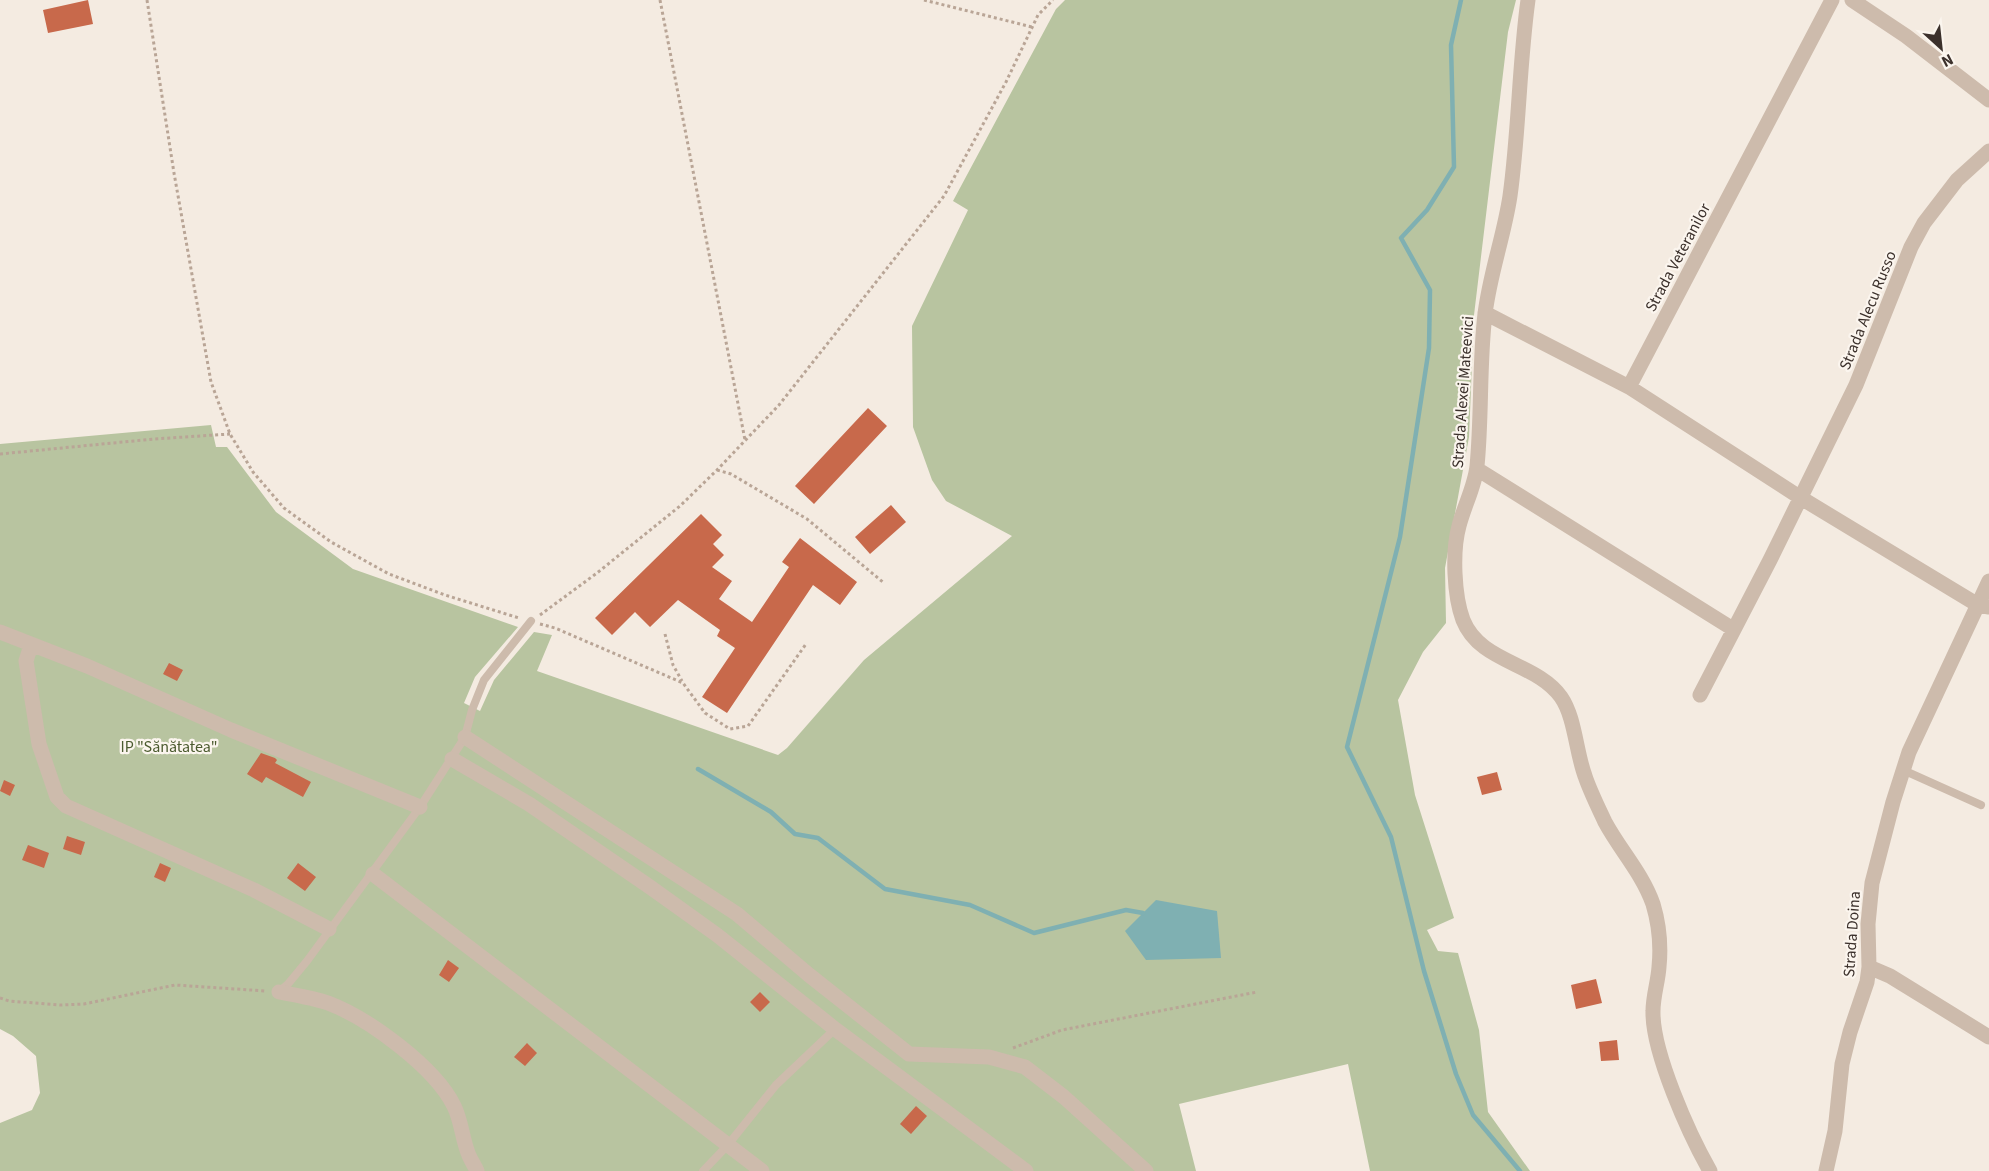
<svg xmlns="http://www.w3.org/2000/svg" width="1989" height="1171" font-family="'Source Sans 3',sans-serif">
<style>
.green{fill:#b8c4a0}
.water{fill:#7fb0b2}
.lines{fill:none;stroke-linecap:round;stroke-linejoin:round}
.stream{stroke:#7fb0b2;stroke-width:4.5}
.building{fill:#c8694b}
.path{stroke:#b9a596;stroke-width:3;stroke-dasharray:3 3;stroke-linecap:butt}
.lane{stroke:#cdbbac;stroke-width:8}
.street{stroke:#cdbbac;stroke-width:15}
.labels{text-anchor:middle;stroke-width:4.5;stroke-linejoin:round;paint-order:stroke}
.street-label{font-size:16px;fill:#3b302b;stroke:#fbf5ee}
.park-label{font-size:16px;fill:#4a5a2e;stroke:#fbf5ee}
</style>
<rect width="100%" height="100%" fill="#f4ebe1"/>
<path class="green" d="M1065 0H1516L1508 32 1474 315 1469 437 1445 568 1446 623 1423 652 1398 700 1415 795 1454 918 1427 930 1438 951 1458 953 1479 1030 1488 1112 1530 1171H1370L1348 1064 1179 1104 1196 1171H0V1123L32 1110 40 1093 36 1056 13 1036 0 1029V444L211 425 216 447H227L276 512 353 569 518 627 475 677 464 703 480 711 494 680 534 632 552 635 537 671 778 755 787 748 864 660 1012 536 946 501 932 480 913 427 912 326 968 210 953 201 1056 9Z"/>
<path class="water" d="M1156 900 1217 911 1221 958 1146 960 1125 931Z"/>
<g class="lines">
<path class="stream" d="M1461 0 1451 45 1454 167 1427 210 1401 238 1430 290 1429 348 1400 537 1347 747 1391 837 1424 971 1456 1074 1473 1115 1520 1171
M698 769 771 812 795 834 818 838 885 889 970 905 1034 933 1126 910 1143 913"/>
</g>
<path class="building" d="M88 0 93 24 48 33 43 10Z
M868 408 887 426 814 504 795 486Z
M891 505 906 522 870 554 855 537Z
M701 514 722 535 713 544 724 555 712 567 732 581 719 599 752 622 789 567 782 562 800 538 857 582 840 605 813 585 727 713 702 697 735 648 717 636 720 630 678 600 650 627 635 612 612 635 595 618Z
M169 663 183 670 177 681 163 674Z
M261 753 275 758 277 760 275 763 311 782 303 797 266 777 262 783 247 774Z
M1497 772 1502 790 1482 795 1477 777Z
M4 780 15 785 10 796 0 791Z
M67 836 85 842 81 855 63 849Z
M28 845 49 853 44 868 22 860Z
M160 863 171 868 165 882 154 877Z
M298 863 316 877 305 891 287 878Z
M448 960 459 968 449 982 439 975Z
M1596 979 1602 1003 1576 1009 1571 985Z
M760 992 770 1002 760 1012 750 1002Z
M1617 1040 1619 1060 1601 1061 1599 1042Z
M527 1043 537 1053 525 1066 514 1057Z
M916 1106 927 1116 911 1134 900 1124Z"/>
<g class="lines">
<path class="path" d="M147 0 174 173 211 382 230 434 253 472 284 508 331 542 389 574 445 595 519 618
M660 0 745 440
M924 0 1032 27
M0 454 154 439 230 434
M717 470 731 474 807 519 884 583
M540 615 597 573 680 506 717 470 779 405 944 196 1006 82 1038 15 1053 0
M540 624 555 628 683 683 705 713 730 729 748 726 806 644
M665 634 673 665 682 681
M0 998 9 1001 60 1005 84 1004 175 985 266 991
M1013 1048 1062 1030 1257 992"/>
<path class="lane" d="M1903 770 1981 805
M280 991 288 984 307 961 420 807 465 737 472 710 484 680 531 621
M703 1171 727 1146 776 1085 835 1029"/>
<path class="street" d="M1528 0C1519 65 1519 131 1510 196 1504 236 1490 273 1485 314 1479 364 1482 415 1477 466 1475 486 1464 506 1459 526 1452 551 1454 596 1463 620 1480 663 1536 662 1561 697 1575 717 1576 752 1585 776 1590 791 1598 807 1605 822 1620 850 1642 873 1653 904 1659 924 1661 947 1659 967 1658 982 1653 996 1653 1011 1652 1052 1689 1134 1710 1171
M1852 0 1906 36 1989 100
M1485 313 1629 387 1801 498 1978 605 1989 607
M1629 387 1832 0
M1477 469 1733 629
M0 632 87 666 231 730 420 807
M31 645 26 661 39 744 57 797 66 806 254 890 329 929
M1700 695 1770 560 1856 385 1911 247 1924 223 1957 180 1989 151
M465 737 737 914 809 975 909 1054 989 1057 1025 1067 1064 1097 1146 1171
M452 759 529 804 650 887 717 935 835 1029 1026 1171
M373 874 762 1171
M1869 967 1890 976 1989 1037
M279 992C295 995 313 998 328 1003 368 1018 435 1067 454 1106 461 1120 462 1136 467 1150 469 1158 474 1164 477 1171
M1826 1171 1835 1131 1842 1064 1850 1032 1867 982 1869 967 1868 924 1872 883 1893 802 1909 752 1989 581"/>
</g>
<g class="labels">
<g class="street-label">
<text transform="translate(1677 257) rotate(-62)" y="6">Strada Veteranilor</text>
<text transform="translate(1867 310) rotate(-68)" y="6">Strada Alecu Russo</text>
<text transform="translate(1462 392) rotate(-86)" y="6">Strada Alexei Mateevici</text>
<text transform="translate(1851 934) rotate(-86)" y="6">Strada Doina</text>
</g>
<g class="park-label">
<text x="169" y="752">IP "Sănătatea"</text>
</g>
</g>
<g transform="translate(1941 48) rotate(153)" stroke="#fbf5ee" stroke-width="4.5" paint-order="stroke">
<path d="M0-4.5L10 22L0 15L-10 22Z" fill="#3b302b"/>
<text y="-9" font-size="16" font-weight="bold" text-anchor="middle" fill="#3b302b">N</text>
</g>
</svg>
